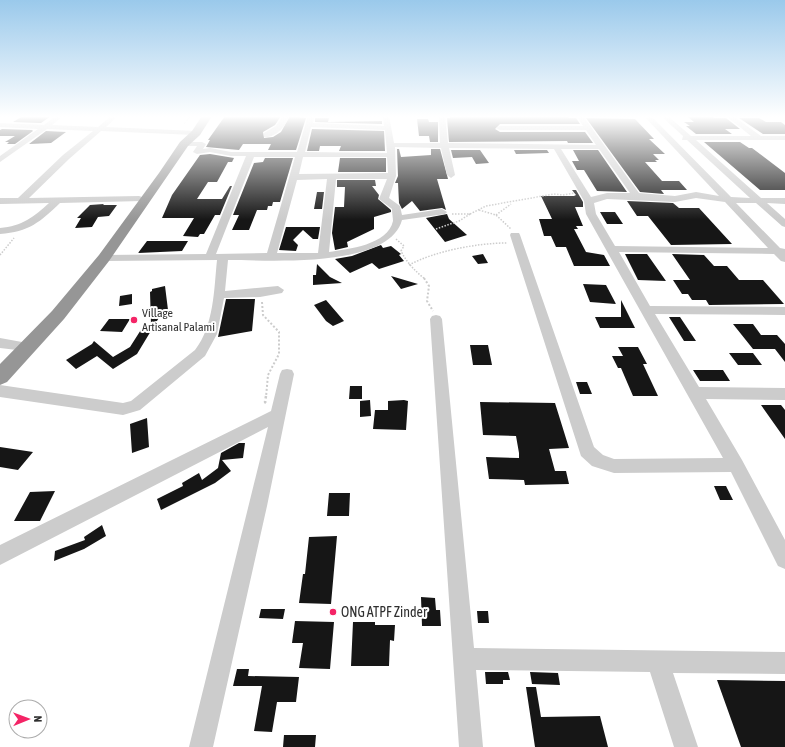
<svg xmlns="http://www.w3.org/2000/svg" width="785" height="747" font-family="'Asap Condensed',sans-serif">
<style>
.building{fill:#161616}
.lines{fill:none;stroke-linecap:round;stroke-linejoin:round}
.path-far3{stroke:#ccc;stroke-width:1;stroke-dasharray:1 1;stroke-linecap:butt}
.path-far2{stroke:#ccc;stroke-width:1.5;stroke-dasharray:1.5 1.5;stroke-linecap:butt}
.path-far1{stroke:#ccc;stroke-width:2;stroke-dasharray:2 2;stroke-linecap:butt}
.path{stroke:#ccc;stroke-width:2.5;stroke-dasharray:2.5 2.5;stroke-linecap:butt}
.minor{fill:#ccc;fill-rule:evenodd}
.highway{fill:#969696;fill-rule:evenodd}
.poi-dot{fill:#f42466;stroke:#fff;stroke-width:1.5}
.labels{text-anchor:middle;stroke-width:4;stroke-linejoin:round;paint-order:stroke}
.poi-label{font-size:12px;fill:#2f2f2f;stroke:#fff;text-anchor:start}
.near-poi-label{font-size:14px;fill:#2f2f2f;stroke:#fff;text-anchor:start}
</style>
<rect width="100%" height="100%" fill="#fff"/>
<path class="building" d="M23 116H51L41 123 13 122Z
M225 116H281L275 125 263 132 264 138 273 137 281 132 290 116 306 118 296 150H268L271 144H243L239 150 206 147 210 140H208Z
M450 116H567L569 118H576L580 124H500L495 129 500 132H585L593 143H568L567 141 449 142 447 118H450Z
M687 116H711L714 118H726L740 129H725L732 134H696L686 126H690L684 122H694Z
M315 118H329L328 122 382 121V124L315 122Z
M586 118 635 119 654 139H649L665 154H653L659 160H655L657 162H645L662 181H679L687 190H661L664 194 640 192Z
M739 118H759L766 122H781L785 125V134H763Z
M417 119H428L429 122H438V142H430L429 136H419Z
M2 129 32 130 33 131 15 144H7L9 142H5L15 136H0V130Z
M312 129 384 131 385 151H339L341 146H320L319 151H307Z
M46 131 66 132 51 143 29 144Z
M704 142H740L749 148H752L785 173V190H760Z
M397 149H399L401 157 431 155V149H440L448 179H437L446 210 442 208 420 211 412 201 402 209 399 203 398 183H395L398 176Z
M451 150H480L489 163 476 164 472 157 453 158Z
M514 150H547L549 153 516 154Z
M573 150H598L627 192 597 191 584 170H577L572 161H579Z
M210 154 234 158 232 162H228L217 182H208L197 199H222L230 186H232L220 215H215L204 234H200L198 237 183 236 194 218H162L172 195 200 155Z
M265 158H293L280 202H273L272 206H268L267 210H257L249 230H232L239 215H233L254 163 263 162Z
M340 158H386V172H338Z
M337 180H375L376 186H372L379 195 378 199 391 210V212L374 217V229L347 242 348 247 335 250 332 233 335 207H344L345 187H337Z
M572 190H576L583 202V207H575L583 226H576L578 229H574L586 252 604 255 610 266H574L566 247H556L551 236H544L539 219H552L541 196H574L576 195Z
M317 192H324L322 209H314Z
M627 201 673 203 679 208H699L732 244 671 245 648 216H637Z
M104 204 103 205H117L109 216 98 217 92 227 75 228 81 218H77L90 205Z
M600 212H615L623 224H607Z
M447 214 449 219 467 235 445 242 426 218Z
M286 227H320L318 239H313L303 230 293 240 298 245 296 251 279 250Z
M147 241H188L182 251 138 253Z
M381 245 383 248 391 246 401 254 399 255 404 261 379 269 372 263 350 273 335 259 352 256Z
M483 254 488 263 478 264 472 256Z
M625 254H647L666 281 638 280Z
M672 254 704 255 714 266H727L739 280H763L784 304 709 305 706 300H692L688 294H682L673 280H690Z
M317 264 330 277 342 283 313 285V275H316Z
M391 276 418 284 401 289Z
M583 284 606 285 616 304 590 302Z
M165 286 168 310 163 311 137 354 113 369 97 356 76 369 66 360 92 344 94 341 113 357 130 347 144 325H151L150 292 152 291V289Z
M132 294V304L119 306 120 296Z
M226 299H255L252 331 218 337Z
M326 300 344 321 333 326 326 321 314 305Z
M621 300 635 328H600L595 317H621Z
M669 317H680L696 341H684Z
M109 319H130L122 332 100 331Z
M733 324H753L761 335H777L785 344V362L775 349H753Z
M470 345H488L492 365H473Z
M618 347H638L647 364H643L658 396H633L621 368H618L612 356H623Z
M729 353H753L762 365H738Z
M693 370H723L730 381H700Z
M576 382H587L592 394H580Z
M350 386H362V399H349Z
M370 400 371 416 360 417V401Z
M404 400 408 401 406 430 373 429 375 410H388V401Z
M480 402 555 403 569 448 549 449 555 471H566L569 484 525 485 524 480 489 479 486 457 519 458V453L516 436 483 435Z
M761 405H781L785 410V439Z
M147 418 149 447 132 453 130 424Z
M239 443H245L243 458 222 460 231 471 215 483 161 510 157 499 183 486 182 483 199 473 202 480 218 468 221 453Z
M0 447 33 452 18 470 0 467Z
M714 486H726L733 500H720Z
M55 491 40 521H14L30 492Z
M329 493H350L349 516H327Z
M102 525 106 536 84 549 54 561 55 551 85 540 84 537Z
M337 536 331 604 299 603 303 574H305L309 537Z
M421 597 435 598 436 610H440L441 626H422Z
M261 609H285L283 619 259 618Z
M477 611H488L489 623H478Z
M295 621 334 622 330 669 299 668 303 643H292Z
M353 622H375V625H395L394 641 390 640 389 666H351Z
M237 669H249L248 676 299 677 296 702H277L272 732 254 731 262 686H233Z
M485 672H508L510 680H503V684H486Z
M530 672 558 673 560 685 532 684Z
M717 680 785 681V747H741Z
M526 687H536L541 717 600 716 608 747H535Z
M284 735H316L315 747H283Z"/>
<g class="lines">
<path class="path-far3" d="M184 124 191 116"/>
<path class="path-far2" d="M479 210 496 215 511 229
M452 214H470L486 206 554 194 563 195 574 193
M496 215 511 204
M436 229 459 221 470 214
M396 239 404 246 401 251C407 263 415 271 425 279
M0 255 14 238
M409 265C435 251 477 243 507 243"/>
<path class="path-far1" d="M424 278 429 286 427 301 433 311
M262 302 263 315 279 332V354L268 375 266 397"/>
<path class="path" d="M266 396 265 402 267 404"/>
<path class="minor" d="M56 116H63L52 125 98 127 111 116H118L106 127 196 131 200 133 196 135 101 131 69 159 29 198 139 196 142 197V201L60 203C40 222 29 232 0 234V228C22 226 34 217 49 203L0 204V198H18L63 155 93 131 47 129 0 162V156L38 129 0 127V123L44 125Z
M283 116H289C286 126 276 138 264 137V133L276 126Z
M308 116H314L313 123 384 126 383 116H389L394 143H440L439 116H445L448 143 596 145 586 130H500L496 128 500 126H583L577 116H583L639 193 675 196 696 192 719 196 644 116H651L731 197 750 198 687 140H682L683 136 661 116H668L691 136H751L726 116H733L761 136H785V140H696L761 198H785V204L767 203 785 219V227L782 226 756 203H736L780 248 785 249V262L781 261 774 254 619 252 650 306 785 307V315L655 314 699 387 785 388V400L706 399 742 460 785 540V569L778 566 731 472 614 473 592 466 581 456 510 235 511 233H519L520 235 594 447 603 455 614 459 723 458 586 214 584 201 554 149 449 148 455 175 451 178 447 175 441 148 395 147 396 176 389 198 400 206 402 215 442 209 447 212 445 214 402 220C389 269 269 260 228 260L225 291 278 286 284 290 282 293 260 297 224 298 217 334 205 356 140 410 123 415 0 397V385L123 403 131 401 195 350C214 326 214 289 217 260L104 261 99 258 104 255 206 254 246 156H231L210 152 197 154 193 152 197 146H181V142H202L206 144 203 149 210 148 231 152H297ZM311 127 385 130 387 153 305 152ZM561 149H599L630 193H607L591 197ZM254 157H295L267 253 216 254ZM303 157H387L388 173 299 174ZM327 179 318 253H277L297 180ZM336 179H387L379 199 392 209C392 213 393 218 393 221 388 245 348 249 329 252ZM696 198 725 202 768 248 615 246 596 214 594 203 607 199 675 202Z
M436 315 440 316 442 319 474 648 785 652V674L673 673 698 747H674L650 672 476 670 483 747H459L430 319 432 316Z
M0 338 22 342 24 345 22 348 17 350 0 348Z
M287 369 292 370 294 374 267 506 213 747H189L268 427 0 565V545L271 411 280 374 282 370Z"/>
<path class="highway" d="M202 116H212L200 135 188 146 109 261 64 319 7 382 0 385V364L52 311 99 255 159 173 180 142 192 131Z"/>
</g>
<linearGradient id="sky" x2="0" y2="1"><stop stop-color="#9ac9eb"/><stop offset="0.53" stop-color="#fff"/><stop offset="1" stop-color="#fff" stop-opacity="0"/></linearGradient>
<rect width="785" height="220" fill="url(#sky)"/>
<g class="poi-dot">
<circle cx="134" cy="320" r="4"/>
<circle cx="333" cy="612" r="4"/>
</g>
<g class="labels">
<g class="poi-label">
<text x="142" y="317">Village<tspan x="142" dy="14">Artisanal Palami</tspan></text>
</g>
<g class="near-poi-label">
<text x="341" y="617">ONG ATPF Zinder</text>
</g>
</g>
<g transform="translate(28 719) rotate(89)"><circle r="19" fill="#ffffff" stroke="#acacac"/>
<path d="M0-3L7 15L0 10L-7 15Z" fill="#f42466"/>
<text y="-6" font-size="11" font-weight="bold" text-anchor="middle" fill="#2f2f2f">N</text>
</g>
</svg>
